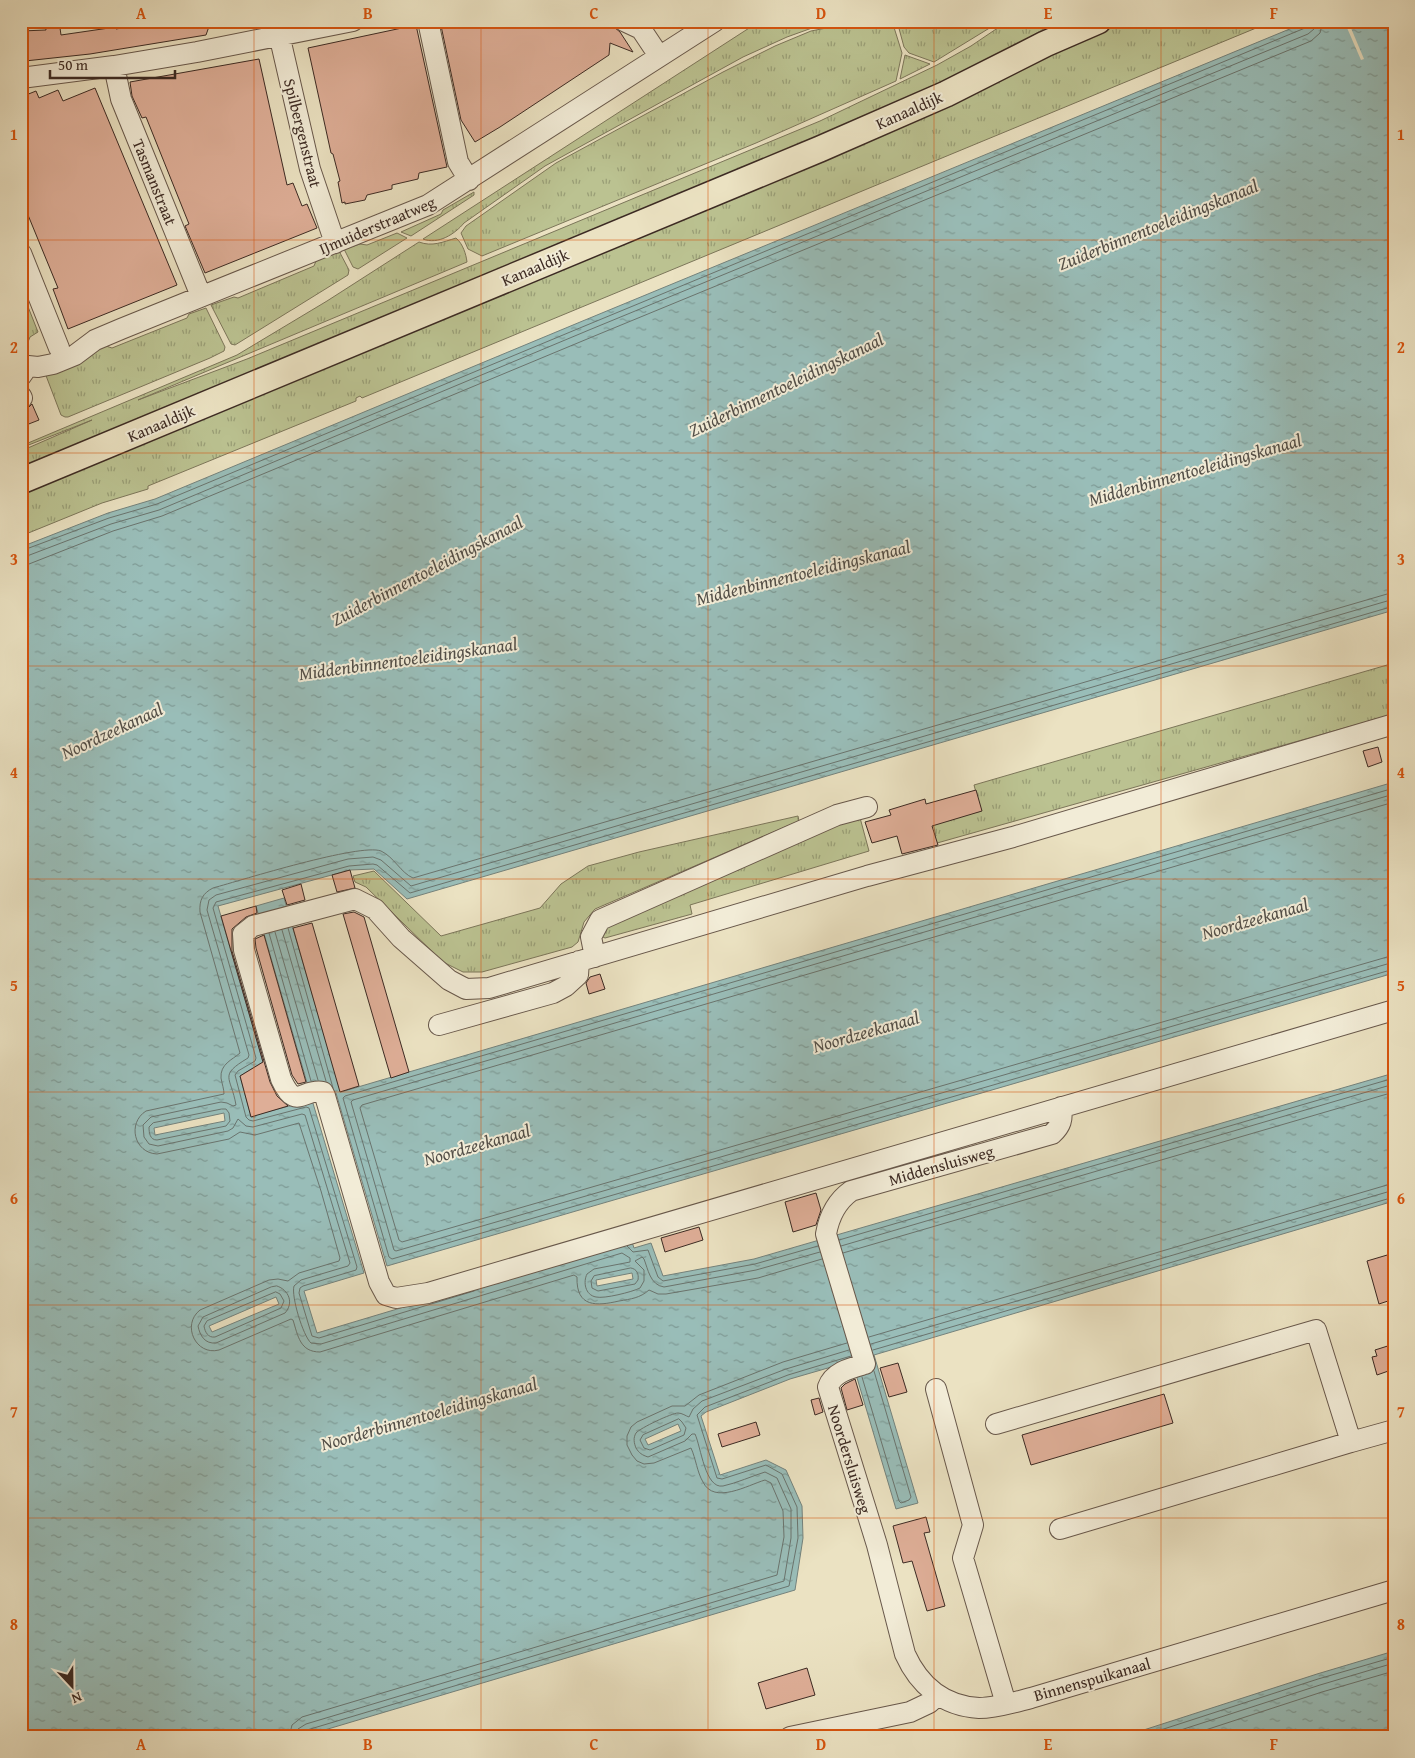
<svg xmlns="http://www.w3.org/2000/svg" width="1415" height="1758" font-family="'Gentium Book Plus',serif">
<style>
.grass{fill:url(#grass-tufts);stroke:#7c765a}
.water{fill:url(#water-ripples);stroke:#74827c;fill-rule:evenodd}
.pier{fill:#ebe2c2}
.lines{fill:none;stroke-linecap:round;stroke-linejoin:round}
.shore{stroke:#6a746e;stroke-width:1}
.building{fill:#deae97;stroke:#3c2a23}
.minor-casing{stroke:#68584b;stroke-width:22}
.major-casing{stroke:#3c2a23;stroke-width:28}
.minor{stroke:#f2ecd7;stroke-width:20}
.major{stroke:#ebe2c2;stroke-width:25}
.grid{fill:none;stroke:#d7540e;stroke-width:1;stroke-opacity:0.55}
.labels{text-anchor:middle;stroke-width:4;stroke-linejoin:round;paint-order:stroke}
.street-label{font-size:16px;fill:#3c2a23;stroke:#f2ecd7}
.water-label{font-size:18px;font-style:italic;fill:#534f48;stroke:#f2ecd7}
.neatline{fill:none;stroke:#d7540e;stroke-width:2}
.grid-label{font-size:16px;text-anchor:middle;font-weight:bold;fill:#d7540e}
</style>
<defs>
<pattern id="grass-tufts" width="24" height="20" patternUnits="userSpaceOnUse" patternTransform="scale(1.25)"><rect width="24" height="20" fill="#bbc291"/><path d="M3 7l-1-3M5 7V3M7 7l1-3M15 17l-1-3M17 17v-4M19 17l1-3" fill="none" stroke="#999e76"/></pattern>
<pattern id="water-ripples" width="26" height="14" patternUnits="userSpaceOnUse" patternTransform="scale(1.25)"><rect width="26" height="14" fill="#99bdb8"/><path d="M2 4q2-2 4 0t4 0M15 11q2-2 4 0t4 0" fill="none" stroke="#7e9a95"/></pattern>
</defs>
<rect width="100%" height="100%" fill="#ebe2c2"/>
<filter id="stains"><feTurbulence type="fractalNoise" baseFrequency=".004" numOctaves="4"/><feColorMatrix values="0 0 0 0 .2 0 0 0 0 .09 0 0 0 0 .02 0 0 0 .5 -.17"/></filter>
<radialGradient id="worn" r=".72"><stop offset=".6" stop-color="#630" stop-opacity="0"/><stop offset="1" stop-color="#630" stop-opacity=".3"/></radialGradient>
<path class="grass" d="M760 21H811L814 25 812 28 787 37 743 57 545 166 464 223C455 234 438 245 423 239Z
M862 21H892L902 53 896 81 756 143 482 256 468 249 461 233 466 226 556 163 723 72 775 46 811 31Z
M897 21H1001L934 62 909 53 904 47Z
M1008 21H1057L1012 48 943 84 21 472V451L92 420 21 448V446L237 355 327 301 419 242C432 247 443 242 456 238 463 244 466 254 467 262L138 400 247 359 820 121 937 65 971 46Z
M1113 21H1273L362 398 360 396 356 398V401L148 486V489L102 503 21 536V494L965 95Z
M905 55 930 64 900 79Z
M474 192V195L471 197 411 236 401 232 441 214 443 210Z
M397 233 407 238 358 269 353 267 344 249 360 244 367 245Z
M338 249 349 270 348 275 235 345 231 344 211 305 234 297 238 298 314 266 316 261Z
M21 289 38 332 30 337 28 342 21 345Z
M206 308 225 347 224 351 210 358 68 417H65L61 415 45 373 103 345 112 348 187 318 189 314Z
M1394 663V714L930 845 928 838 936 836 933 824 981 811 974 785Z
M859 814 869 851 690 905 692 914 605 938 599 935 608 919Z
M798 816 799 821 595 909 584 922 578 942 572 947 482 972H463L443 962 366 887 355 882 353 876 374 871 441 936 540 908 561 884 588 866 639 852Z"/>
<path class="water" d="M1309 21H1394V610L407 899 374 869 350 870 218 906 263 1062 240 1076 251 1116 312 1100 256 906 284 898 341 1092 1394 782V973L387 1266 336 1093 312 1100 364 1273 304 1291 317 1333 631 1239 634 1248 651 1243 663 1276 754 1259 1394 1073V1201L874 1355 918 1503 896 1509 852 1361 790 1379 706 1412 701 1416 720 1475 766 1460 786 1470 802 1506 803 1538 795 1590 301 1737H21V547L108 513 155 499 585 320ZM224 1113 225 1121 155 1135 154 1128ZM632 1273 633 1279 597 1286 596 1280ZM276 1297 279 1304 212 1332 209 1326ZM678 1424 681 1431 648 1445 645 1439Z
M1394 1651V1737H1122L1317 1674Z"/>
<path class="pier" d="M1344 21H1348L1364 59 1361 60Z"/>
<g class="lines">
<path class="shore" d="M21 551 109 518 157 504 587 325 1305 28 1309 25V21
M21 557 27 556 111 524 159 510 589 330 1308 34 1314 29 1316 21
M21 565 29 564 113 531 162 516 592 337 1311 41 1320 33 1323 21
M1394 788 345 1096 343 1098 389 1257 392 1259 1394 969
M1394 794 353 1100 351 1102 394 1250 396 1251 1394 962
M1394 802 362 1105 360 1108 399 1240 402 1242 1394 955
M288 928 333 1088
M282 930 326 1081
M275 932 318 1080
M269 933 311 1081
M222 1109H226L229 1113 230 1121 226 1126 157 1140C150 1140 149 1133 149 1127L153 1123Z
M839 1240 1394 1078
M627 1246 633 1252 648 1250 658 1277 663 1281 755 1264 818 1246
M841 1246 1394 1084
M820 1252 756 1270 664 1287C650 1285 648 1269 644 1259L642 1257 635 1261 644 1270V1281L640 1288C632 1292 604 1299 596 1297 585 1295 583 1282 587 1274L594 1269 630 1262V1258L622 1253 321 1344 311 1343C303 1336 291 1296 294 1286L301 1280 348 1266 350 1263 305 1115 302 1114 253 1127 246 1126 238 1119 233 1128 228 1131 158 1146 149 1144 144 1137 143 1125 151 1117 221 1102 227 1103 233 1106 236 1105C231 1076 218 1076 248 1058L249 1055 207 910 209 900 216 895 348 859 373 857 381 860 411 886 1394 599
M843 1253 1394 1092
M822 1259 758 1278 666 1294H658L649 1290C640 1298 631 1299 619 1301 597 1306 576 1308 577 1277L574 1275 320 1352C300 1352 298 1336 293 1320L291 1319 219 1350C196 1356 181 1325 200 1310L269 1280 278 1279 288 1281 299 1273 339 1261 340 1258 321 1191 299 1123 255 1135 240 1132 229 1139 157 1154C134 1153 127 1123 146 1111L224 1094C224 1089 222 1084 221 1078 220 1064 232 1060 240 1053L200 912C199 900 203 893 213 888 242 880 360 843 381 851 394 857 401 873 413 878L1394 592
M631 1268C637 1269 639 1274 638 1280L635 1284 598 1291 592 1288 591 1281 594 1276Z
M277 1286C289 1290 294 1303 285 1313L216 1343C205 1344 200 1336 198 1326L203 1317 271 1287Z
M474 1291 319 1338 312 1336 299 1293 300 1288 303 1286 356 1270 357 1267 309 1108 306 1107 253 1121 249 1120 246 1117 235 1075 238 1071 255 1061 256 1058 213 908 216 902 349 866 373 864 377 865 410 893 1394 606
M276 1292 280 1294 284 1301 281 1308 215 1337C208 1338 205 1332 204 1326L207 1321Z
M869 1337 1394 1183
M871 1344 1394 1190
M873 1350 1394 1197
M862 1377 899 1501 901 1503 909 1500 911 1497 874 1371
M679 1419 682 1422 686 1428 684 1435 650 1450 644 1448 640 1440 643 1435Z
M289 1737 292 1725 302 1717 777 1575 784 1537 783 1511 771 1483 765 1480C748 1485 714 1505 703 1482 697 1472 696 1459 691 1448L654 1463 644 1464 637 1461 632 1455 627 1445V1436L631 1427 637 1422 672 1406H685L699 1395 783 1362 847 1343
M297 1737 298 1729 306 1724 784 1581 791 1538V1509L777 1478 765 1472C752 1476 737 1483 723 1486 705 1489 701 1447 695 1434H692L685 1441 648 1457C642 1455 639 1453 636 1448 634 1443 633 1438 636 1433 640 1428 672 1413 678 1413 682 1413 686 1416 689 1417L693 1409 702 1401 786 1369 849 1350
M303 1737 304 1732 307 1730 789 1586 798 1538 797 1507 782 1474 766 1465 722 1479 717 1478 697 1415 705 1407 788 1375 851 1356
M1139 1737 1318 1679 1394 1657
M1159 1737 1320 1685 1394 1663
M1184 1737 1322 1692 1394 1671"/>
</g>
<path class="building" d="M45 21H59L61 35 116 27V29L161 21H211L206 35 90 54 25 61 21 57V31L46 30Z
M440 21H612L614 27 620 32 633 52 610 43 609 55 500 127 475 142 461 120Z
M416 25 447 167 419 173 418 179 392 185V189L367 195 365 200 345 204V202L342 203 338 182 340 181 333 154 331 153 308 48Z
M259 59 287 185 293 183 302 206 307 204 317 228 205 273 185 226 189 224 146 117 142 118 132 96 130 82Z
M95 88 177 285 68 329 53 289 58 288 21 198V97L36 91 39 98 58 90 63 101Z
M32 404 39 420 21 427V410L28 408Z
M1378 747 1382 762 1368 767 1363 751Z
M976 790 982 811 932 826 938 845 902 854 897 836 872 843 865 822 891 815 889 810 925 799 926 804Z
M350 870 355 888 337 892 332 875Z
M301 884 305 900 287 905 282 890Z
M256 906 257 913 246 917 232 929V951L270 1082 277 1096 288 1106 251 1117 240 1076 263 1062 221 916Z
M354 912 364 917 409 1072 391 1078 343 914Z
M312 923 359 1086 340 1092 293 928Z
M264 935 306 1082 298 1084 292 1075 256 948 255 939Z
M600 974 605 989 589 994 586 983 590 977Z
M816 1193 821 1210 816 1225 793 1232 785 1202Z
M699 1227 703 1240 665 1252 661 1238Z
M1394 1253V1299L1379 1304 1367 1261Z
M1394 1344V1369L1377 1375 1372 1357 1377 1356 1375 1350Z
M898 1363 907 1392 889 1397 880 1368Z
M855 1379 863 1405 847 1410 841 1388 845 1384Z
M1164 1394 1173 1423 1031 1465 1022 1435Z
M819 1398 823 1412 815 1415 811 1400Z
M756 1422 760 1435 722 1447 718 1434Z
M926 1517 930 1532 924 1533 945 1606 927 1611 912 1561 903 1563 893 1526Z
M807 1668 815 1695 766 1709 758 1683Z"/>
<g class="lines">
<defs>
<path id="minor" d="M276 21 310 169 335 243
M428 21 458 162 469 180
M624 21 641 29 659 56
M114 66 121 99 201 296
M21 78 114 66 197 52 353 21
M21 253 59 348
M21 376 28 366 38 367 53 364 75 355 95 340 121 329 428 205 715 21
M21 396 22 398
M1394 724 1013 837 867 876 489 988 466 989 449 980 401 938 375 909 355 899 253 926 243 934 244 950 281 1079C296 1112 302 1088 323 1092L325 1096 379 1282 386 1295 396 1298 428 1293 1394 1010
M595 957 591 937 600 920 837 815 867 807
M439 1025 553 993 566 986 578 975 579 961
M1061 1107C1063 1119 1061 1126 1052 1134L851 1191C837 1201 829 1217 826 1234L865 1364C851 1368 833 1372 828 1387L877 1545 905 1654C919 1685 943 1706 979 1708 996 1708 1015 1702 1031 1698L1394 1590
M936 1389 973 1525 963 1558 1006 1704
M996 1424 1316 1330 1351 1442 1394 1430
M1060 1529 1351 1442
M790 1737 910 1712 929 1703 938 1695"/>
<path id="major" d="M21 481 820 149 946 94 1045 44 1098 21"/>
</defs>
<use href="#minor" class="minor-casing"/>
<use href="#major" class="major-casing"/>
<use href="#minor" class="minor"/>
<use href="#major" class="major"/>
</g>
<path class="grid" d="M254 21V1737M481 21V1737M708 21V1737M934 21V1737M1161 21V1737M21 240H1394M21 453H1394M21 666H1394M21 879H1394M21 1092H1394M21 1305H1394M21 1518H1394"/>
<g class="labels">
<g class="street-label">
<text transform="translate(909 110) rotate(-24)" y="6">Kanaaldijk</text>
<text transform="translate(303 133) rotate(76)" y="6">Spilbergenstraat</text>
<text transform="translate(155 182) rotate(68)" y="6">Tasmanstraat</text>
<text transform="translate(377 225) rotate(-23)" y="6">IJmuiderstraatweg</text>
<text transform="translate(535 267) rotate(-23)" y="6">Kanaaldijk</text>
<text transform="translate(161 423) rotate(-23)" y="6">Kanaaldijk</text>
<text transform="translate(941 1165) rotate(-16)" y="6">Middensluisweg</text>
<text transform="translate(850 1459) rotate(73)" y="6">Noordersluisweg</text>
<text transform="translate(1092 1679) rotate(-16)" y="6">Binnenspuikanaal</text>
</g>
<g class="water-label">
<text transform="translate(1158 225) rotate(-22)" y="6">Zuiderbinnentoeleidingskanaal</text>
<text transform="translate(786 385) rotate(-26)" y="6">Zuiderbinnentoeleidingskanaal</text>
<text transform="translate(1195 470) rotate(-16)" y="6">Middenbinnentoeleidingskanaal</text>
<text transform="translate(427 571) rotate(-28)" y="6">Zuiderbinnentoeleidingskanaal</text>
<text transform="translate(803 573) rotate(-14)" y="6">Middenbinnentoeleidingskanaal</text>
<text transform="translate(408 659) rotate(-8)" y="6">Middenbinnentoeleidingskanaal</text>
<text transform="translate(112 731) rotate(-25)" y="6">Noordzeekanaal</text>
<text transform="translate(1255 919) rotate(-16)" y="6">Noordzeekanaal</text>
<text transform="translate(866 1032) rotate(-16)" y="6">Noordzeekanaal</text>
<text transform="translate(477 1145) rotate(-16)" y="6">Noordzeekanaal</text>
<text transform="translate(429 1414) rotate(-16)" y="6">Noorderbinnentoeleidingskanaal</text>
</g>
</g>
<rect width="1415" height="1758" fill="none" stroke="#ebe2c2" stroke-width="55"/>
<g transform="translate(72 1686) rotate(158)" stroke="#f2ecd7" stroke-width="4" paint-order="stroke">
<path d="M0-4L9 19L0 12L-9 19Z" fill="#3c2a23"/>
<text y="-8" font-size="14" font-weight="bold" text-anchor="middle" fill="#3c2a23">N</text>
</g>
<path d="M50 70v8h125v-8" fill="none" stroke="#3c2a23" stroke-width="2.5"/>
<text x="58" y="70" font-size="15" fill="#3c2a23" stroke="#f2ecd7" stroke-width="4" paint-order="stroke">50 m</text>
<rect x="28" y="28" width="1360" height="1702" class="neatline"/>
<g class="grid-label">
<text x="141" y="19">A</text>
<text x="368" y="19">B</text>
<text x="594" y="19">C</text>
<text x="821" y="19">D</text>
<text x="1048" y="19">E</text>
<text x="1274" y="19">F</text>
<text x="14" y="140">1</text>
<text x="1401" y="140">1</text>
<text x="14" y="353">2</text>
<text x="1401" y="353">2</text>
<text x="14" y="565">3</text>
<text x="1401" y="565">3</text>
<text x="14" y="778">4</text>
<text x="1401" y="778">4</text>
<text x="14" y="991">5</text>
<text x="1401" y="991">5</text>
<text x="14" y="1204">6</text>
<text x="1401" y="1204">6</text>
<text x="14" y="1417">7</text>
<text x="1401" y="1417">7</text>
<text x="14" y="1630">8</text>
<text x="1401" y="1630">8</text>
<text x="141" y="1750">A</text>
<text x="368" y="1750">B</text>
<text x="594" y="1750">C</text>
<text x="821" y="1750">D</text>
<text x="1048" y="1750">E</text>
<text x="1274" y="1750">F</text>
</g>
<rect width="100%" height="100%" filter="url(#stains)"/>
<rect width="100%" height="100%" fill="url(#worn)"/>
</svg>
